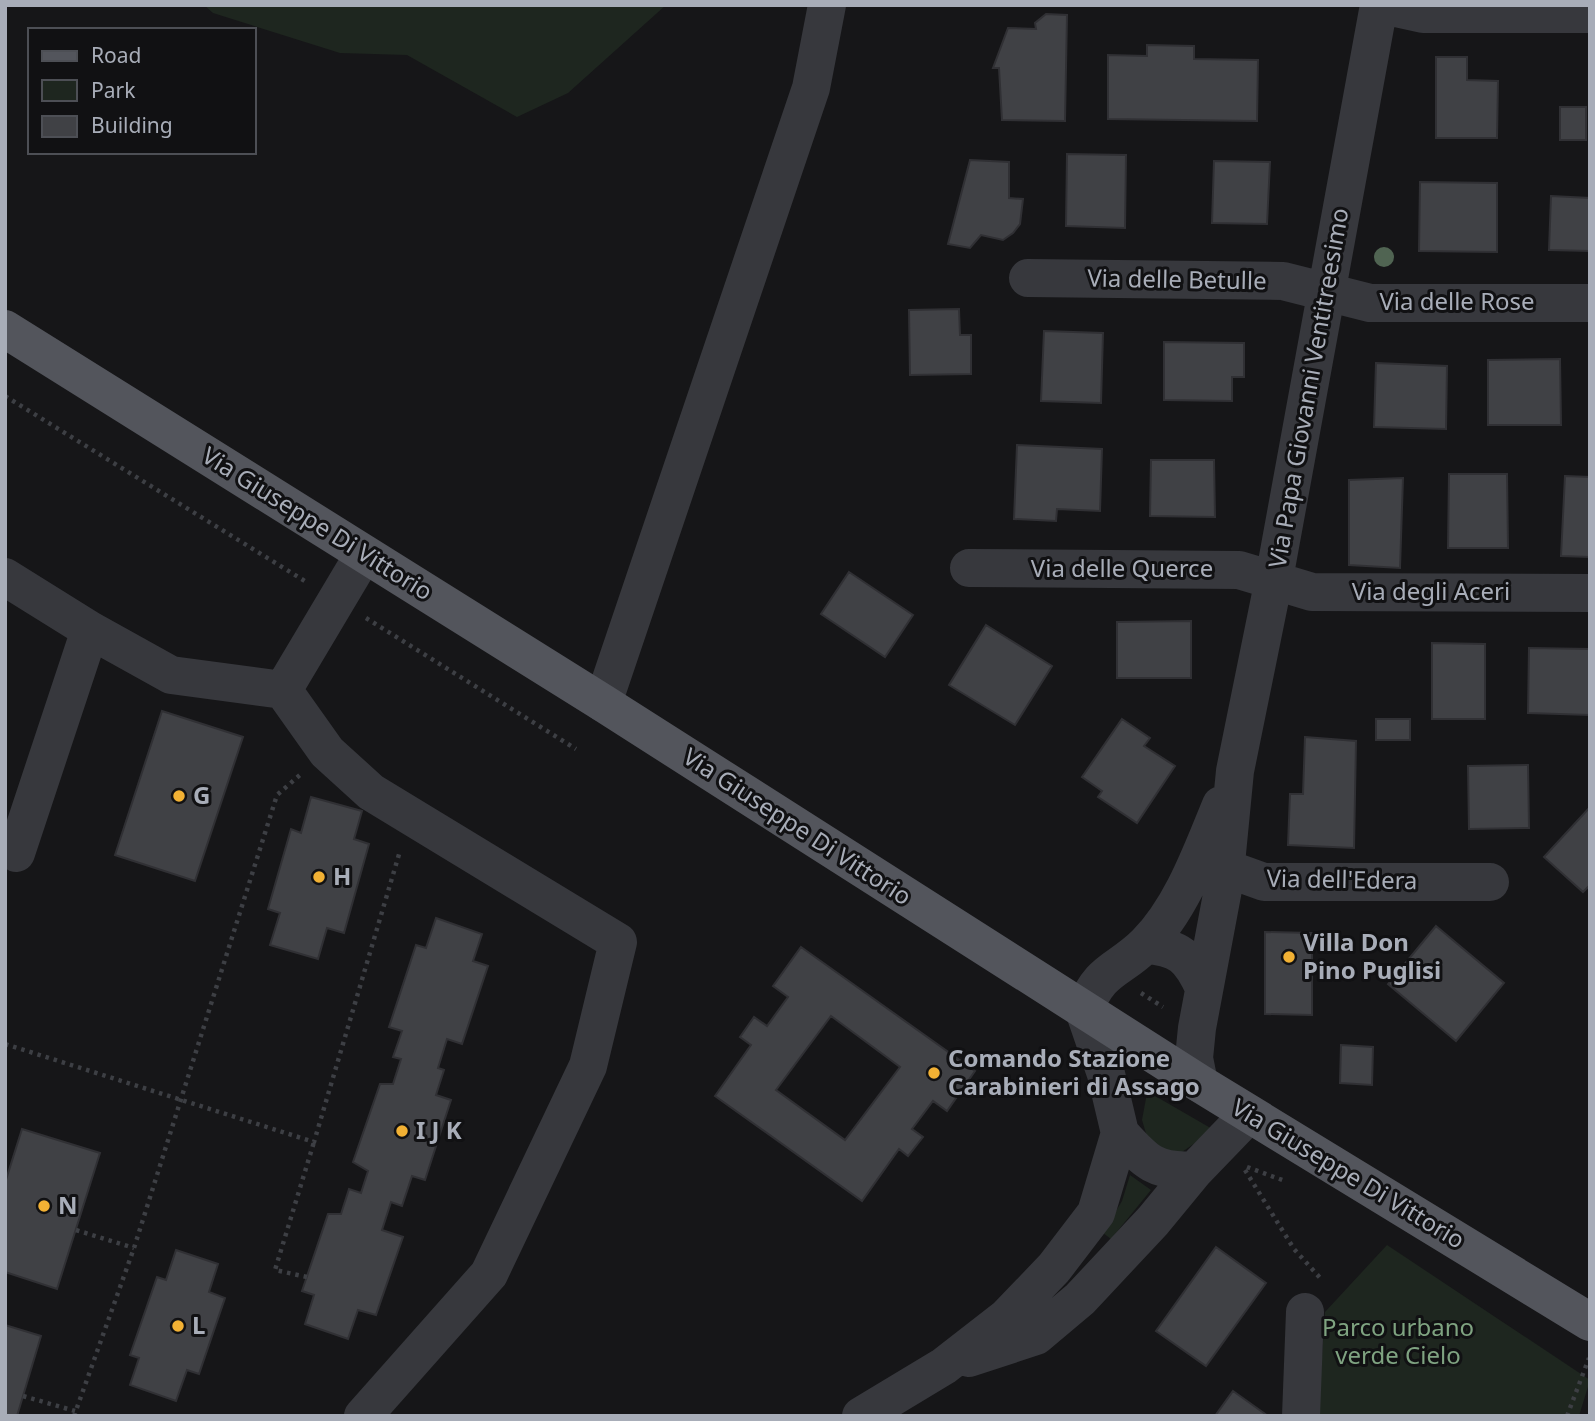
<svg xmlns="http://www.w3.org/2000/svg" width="1595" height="1421" font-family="'Noto Sans',sans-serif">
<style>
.green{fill:#1e261f}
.building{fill:#404145;stroke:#303034;stroke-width:2;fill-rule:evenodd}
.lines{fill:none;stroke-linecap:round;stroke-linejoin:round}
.path{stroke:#3d3f44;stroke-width:4.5;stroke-dasharray:3.5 5;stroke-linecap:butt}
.minor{stroke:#37383d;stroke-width:38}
.major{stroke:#53555c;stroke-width:38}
.tree{fill:#506452}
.poi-dot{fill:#f2b134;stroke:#111113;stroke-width:2.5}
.labels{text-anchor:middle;stroke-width:6;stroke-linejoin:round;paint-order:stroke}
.street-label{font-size:24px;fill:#a8adb8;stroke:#111113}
.poi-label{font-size:24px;font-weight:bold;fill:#a8adb8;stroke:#111113;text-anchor:start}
.park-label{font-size:24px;fill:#7fa381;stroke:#111113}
</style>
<rect width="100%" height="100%" fill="#161618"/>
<path class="green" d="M204 5H666L568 93 517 117 407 55 340 53 213 13Z
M1147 1093H1150L1214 1130 1176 1156 1148 1140 1142 1120Z
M1130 1175 1151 1190 1111 1239 1103 1233 1122 1201Z
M1387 1245 1590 1380 1579 1416H1318L1325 1312Z"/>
<path class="building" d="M1046 14 1067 15 1065 121 1002 120 999 68H993L1008 28 1036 29 1035 23Z
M1147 45 1194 46V59L1258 60 1257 121 1108 119V55L1147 56Z
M1436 57H1467V80L1498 81 1497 138H1436Z
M1560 107H1586V140H1560Z
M1067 154 1126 155 1125 228 1066 226Z
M970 160 1009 162V198L1023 199 1020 224 1013 233 1003 240 981 235 970 248 948 244Z
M1214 161 1270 162 1267 224 1212 223Z
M1420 182 1497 183V252L1419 251Z
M1551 196 1590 198V251L1549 250Z
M959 309 960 335H971V374L910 375 909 310Z
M1044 331 1103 333 1101 403 1041 401Z
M1164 342 1244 343V377H1232V401L1164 400Z
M1560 359 1561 425H1488V360Z
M1376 363 1447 366 1446 429 1374 427Z
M1017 445 1102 449 1100 511 1057 509 1056 521 1014 519Z
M1151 460H1214L1215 517 1150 516Z
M1449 474H1507L1508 548H1448Z
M1565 476 1590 477V557L1561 556Z
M1403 478 1400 568 1349 565V480Z
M849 572 913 615 885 657 821 614Z
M1191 621V678H1117V622Z
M986 625 1052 666 1015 725 949 685Z
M1432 643 1485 644V719H1432Z
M1529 648 1590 649V715L1528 713Z
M162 711 243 737 195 881 115 855Z
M1122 719 1150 738 1144 746 1175 766 1137 823 1098 797 1102 791 1082 777Z
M1376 719H1410V740H1376Z
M1305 737 1356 741 1354 848 1288 845 1290 794H1303Z
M1528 765 1529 828 1469 829 1468 766Z
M311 797 362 811 354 839 369 844 344 933 327 928 318 959 270 945 280 913 268 909 291 829 301 833Z
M1590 807V885L1583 892 1544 857Z
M436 918 482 934 473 961 488 966 462 1044 447 1039 438 1068 444 1070 436 1095 451 1100 425 1180 412 1176 402 1206 391 1202 382 1230 403 1237 376 1315 358 1310 348 1339 305 1324 314 1295 302 1291 328 1214H341L349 1189 361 1193 368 1171 353 1162 380 1084H393L401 1059 393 1057 402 1031 389 1027 416 945 426 948Z
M1436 926 1504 983 1456 1041 1388 984Z
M1265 932 1312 933V1015L1265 1014Z
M801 947 975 1071 947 1111 933 1101 912 1129 923 1137 908 1156 899 1149 862 1201 715 1096 751 1045 740 1037 754 1017 767 1026 788 997 773 986ZM831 1016 900 1067 845 1140 776 1090Z
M1341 1045 1373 1047 1372 1085 1340 1083Z
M22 1129 100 1153 57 1289 5 1272V1183Z
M1216 1247 1266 1283 1206 1366 1156 1331Z
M176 1250 218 1264 209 1292 225 1298 199 1374 187 1370 176 1401 130 1385 139 1358 130 1355 157 1277 166 1280Z
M5 1325 41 1336 17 1416H5Z
M1233 1391 1268 1416H1215Z"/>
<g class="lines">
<path class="path" d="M5 396 308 583
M366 618 576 749
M1141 993 1163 1007
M5 1044 314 1142 400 851
M1247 1167 1285 1181
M1245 1170 1294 1249 1322 1280
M76 1230 134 1248
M307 1277 275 1270 314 1142
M23 1396 75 1411
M74 1416 134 1248 277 795 301 774
M1567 1416 1589 1358"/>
<path class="minor" d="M1382 5 1423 14H1590
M1028 278 1283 281 1370 303H1590
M969 568 1239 570 1312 592 1590 593
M5 577 90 630
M603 703 811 88 827 5
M16 853 90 630 171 675 283 690
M1203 860 1264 882H1490
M1145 945C1179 947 1190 957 1204 988
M1199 1083 1194 1058 1197 1028 1224 884 1235 771 1274 579 1379 5
M1120 1133C1145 1161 1155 1173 1195 1170
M969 1358 1036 1336 1080 1299 1153 1221 1195 1170 1249 1114
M363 1416 489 1274 588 1066 618 942 371 792 327 752 283 690 364 554
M861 1416 944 1366 1007 1317 1054 1268 1096 1213 1120 1133 1106 1074 1084 1010C1101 967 1118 972 1146 944 1182 908 1202 851 1221 805
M1301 1416 1305 1312"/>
<path class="major" d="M5 329 603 703 1199 1083 1590 1322"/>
</g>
<circle class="tree" cx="1384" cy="257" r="10"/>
<g class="poi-dot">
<circle cx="179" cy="796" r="7"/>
<circle cx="319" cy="877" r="7"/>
<circle cx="1289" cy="957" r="7"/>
<circle cx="934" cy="1073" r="7"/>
<circle cx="402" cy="1131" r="7"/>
<circle cx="44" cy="1206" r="7"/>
<circle cx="178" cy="1326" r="7"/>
</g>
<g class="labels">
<g class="street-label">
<text transform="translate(1177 280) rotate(1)" y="8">Via delle Betulle</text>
<text x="1457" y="310">Via delle Rose</text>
<text transform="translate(1309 388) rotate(-80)" y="8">Via Papa Giovanni Ventitreesimo</text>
<text transform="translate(317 524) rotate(32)" y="8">Via Giuseppe Di Vittorio</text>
<text x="1122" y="577">Via delle Querce</text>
<text x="1431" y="600">Via degli Aceri</text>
<text transform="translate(797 827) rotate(33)" y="8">Via Giuseppe Di Vittorio</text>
<text transform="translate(1342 880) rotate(1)" y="8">Via dell'Edera</text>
<text transform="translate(1348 1174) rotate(31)" y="8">Via Giuseppe Di Vittorio</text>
</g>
<g class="poi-label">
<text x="193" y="804">G</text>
<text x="333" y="885">H</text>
<text x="1303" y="951">Villa Don<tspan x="1303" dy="28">Pino Puglisi</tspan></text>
<text x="948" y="1067">Comando Stazione<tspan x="948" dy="28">Carabinieri di Assago</tspan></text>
<text x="416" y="1139">I J K</text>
<text x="58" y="1214">N</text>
<text x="192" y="1334">L</text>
</g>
<g class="park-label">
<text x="1398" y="1336">Parco urbano<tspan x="1398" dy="28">verde Cielo</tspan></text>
</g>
</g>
<rect width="1595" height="1421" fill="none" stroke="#a8adb8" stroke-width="14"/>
<rect x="28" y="28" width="228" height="126" fill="#111113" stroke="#4d4f55" stroke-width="2"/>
<rect x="42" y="51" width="35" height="10" fill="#53555c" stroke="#4d4f55" stroke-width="2"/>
<text x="91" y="63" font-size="21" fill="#a8adb8">Road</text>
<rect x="42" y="80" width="35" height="21" fill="#1e261f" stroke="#4d4f55" stroke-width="2"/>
<text x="91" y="98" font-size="21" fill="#a8adb8">Park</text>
<rect x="42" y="116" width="35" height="21" fill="#404145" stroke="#4d4f55" stroke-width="2"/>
<text x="91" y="133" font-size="21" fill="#a8adb8">Building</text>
</svg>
